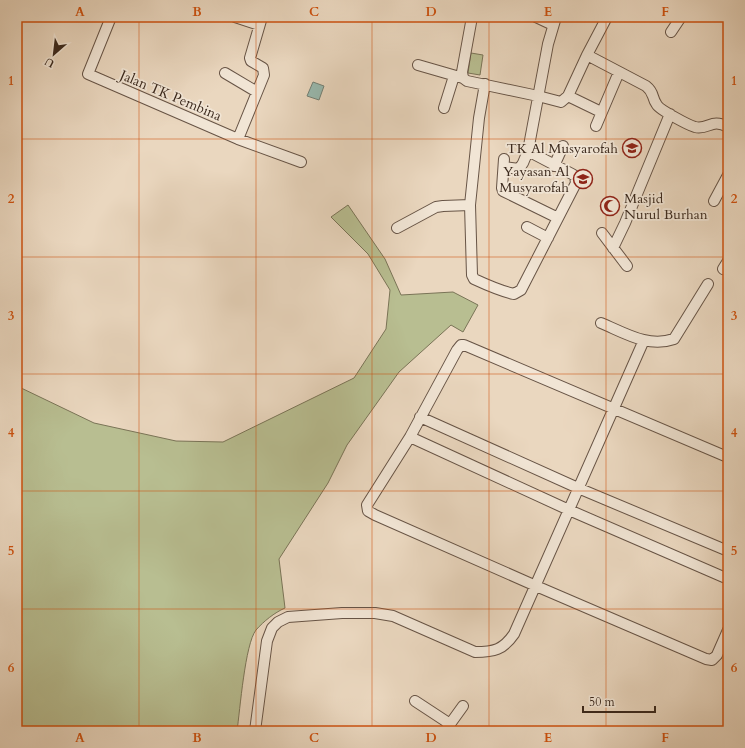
<svg xmlns="http://www.w3.org/2000/svg" width="745" height="748" font-family="Cardo,serif">
<style>
.green{fill:#b8be91;stroke:#7a7457}
.water{fill:#98bab0;stroke:#738075}
.lines{fill:none;stroke-linecap:round;stroke-linejoin:round}
.street-casing{stroke:#675446;stroke-width:12}
.street{stroke:#f1e5d5;stroke-width:10}
.grid{fill:none;stroke:#ce520f;stroke-width:1;stroke-opacity:0.55}
.labels{text-anchor:middle;stroke-width:3.5;stroke-linejoin:round;paint-order:stroke}
.street-label{font-size:14px;fill:#3b291d;stroke:#f1e5d5}
.poi-label{font-size:14px;fill:#3b291d;stroke:#f1e5d5;text-anchor:end}
.neatline{fill:none;stroke:#ce520f;stroke-width:1.5}
.grid-label{font-size:13px;text-anchor:middle;font-weight:bold;fill:#ce520f}
</style>
<rect width="100%" height="100%" fill="#ead7bf"/>
<filter id="stains"><feTurbulence type="fractalNoise" baseFrequency=".005" numOctaves="4"/><feColorMatrix values="0 0 0 0 .2 0 0 0 0 .09 0 0 0 0 .02 0 0 0 .5 -.17"/></filter>
<radialGradient id="worn" r=".72"><stop offset=".6" stop-color="#630" stop-opacity="0"/><stop offset="1" stop-color="#630" stop-opacity=".3"/></radialGradient>
<path class="green" d="M471 53 483 55 480 75 468 73Z
M348 205 385 259 401 295 453 292 478 305 463 332 451 325 399 372 347 445 328 483 279 559 285 608C274 613 264 621 256 630 245 644 240 710 237 731H17V386L94 423 176 441 223 442 354 378 386 329 390 290 368 254 331 217Z"/>
<path class="water" d="M313 82 324 86 319 100 307 96Z"/>
<g class="lines">
<defs>
<path id="street" d="M111 17 88 74 238 139 301 162
M235 17 259 25
M472 17 462 72 463 78 467 81 538 96 561 102 568 96 587 55 607 17
M536 17 553 25
M671 32 681 17
M587 55 646 86C655 93 651 97 657 105 660 110 688 125 695 127 709 130 711 118 728 127
M418 65 463 78
M225 73 257 92
M485 84 479 118 470 205 472 275 474 279C487 285 500 291 514 294L521 290 576 183 575 176 572 174 528 151
M568 96 601 112
M444 108 454 76
M596 126 619 72
M238 139 264 75 263 68 251 61 250 58 262 17
M504 159 502 188 503 191 558 218
M554 166 563 146
M504 167 519 169 523 163 528 151 548 44 556 17
M714 201 728 175
M527 227 548 238
M397 228 436 207 443 206 470 205
M602 233 627 266
M613 248 625 223 670 114
M728 261 723 269 728 271
M601 323C625 333 648 348 674 339L708 284
M420 417 578 488 728 551
M410 437 569 510 728 579
M725 456 464 345H461L457 350 410 437 367 505 368 511 375 515 536 586 706 659 712 660 717 655 728 630
M415 701 450 724
M255 731 267 641 272 628 278 622 288 617 342 613H375L393 616 475 652C494 652 503 650 514 634L644 340
M445 731 463 706"/>
</defs>
<use href="#street" class="street-casing"/>
<use href="#street" class="street"/>
</g>
<path class="grid" d="M139 17V731M256 17V731M372 17V731M489 17V731M606 17V731M17 139H728M17 257H728M17 374H728M17 491H728M17 609H728"/>
<defs>
<symbol id="school-ring" viewBox="-11 -11 22 22"><circle r="9.5" fill="#f1e5d5" stroke="#8f2418" stroke-width="1.5"/><path d="M0-5L7-2L0 1L-7-2ZM-4 1L0 2.5L4 1V4Q0 6-4 4Z" fill="#8f2418"/></symbol>
<symbol id="mosque-ring" viewBox="-11 -11 22 22"><circle r="9.5" fill="#f1e5d5" stroke="#8f2418" stroke-width="1.5"/><path d="M3.5-4.9A6 6 0 1 0 3.5 4.9A5 5 0 1 1 3.5-4.9Z" fill="#8f2418"/></symbol>
</defs>
<g fill-rule="evenodd">
<use href="#school-ring" x="621" y="137" width="22" height="22"/>
<use href="#school-ring" x="572" y="168" width="22" height="22"/>
<use href="#mosque-ring" x="599" y="195" width="22" height="22"/>
</g>
<g class="labels">
<g class="street-label">
<text transform="translate(171 95) rotate(23)" y="5">Jalan TK Pembina</text>
</g>
<g class="poi-label">
<text x="618" y="153">TK Al Musyarofah</text>
<text x="569" y="176">Yayasan Al<tspan x="569" dy="16">Musyarofah</tspan></text>
<text x="624" y="203" text-anchor="start">Masjid<tspan x="624" dy="16">Nurul Burhan</tspan></text>
</g>
</g>
<rect width="745" height="748" fill="none" stroke="#ead7bf" stroke-width="44"/>
<g transform="translate(54 54) rotate(208)" stroke="#f1e5d5" stroke-width="3" paint-order="stroke">
<path d="M0-3L7 15L0 10L-7 15Z" fill="#3b291d"/>
<text y="-6" font-size="11" font-weight="bold" text-anchor="middle" fill="#3b291d">U</text>
</g>
<path d="M583 706v6h72v-6" fill="none" stroke="#3b291d" stroke-width="2"/>
<text x="589" y="706" font-size="12" fill="#3b291d" stroke="#f1e5d5" stroke-width="3" paint-order="stroke">50 m</text>
<rect x="22" y="22" width="701" height="704" class="neatline"/>
<g class="grid-label">
<text x="80" y="16">A</text>
<text x="197" y="16">B</text>
<text x="314" y="16">C</text>
<text x="431" y="16">D</text>
<text x="548" y="16">E</text>
<text x="665" y="16">F</text>
<text x="11" y="85">1</text>
<text x="734" y="85">1</text>
<text x="11" y="203">2</text>
<text x="734" y="203">2</text>
<text x="11" y="320">3</text>
<text x="734" y="320">3</text>
<text x="11" y="437">4</text>
<text x="734" y="437">4</text>
<text x="11" y="555">5</text>
<text x="734" y="555">5</text>
<text x="11" y="672">6</text>
<text x="734" y="672">6</text>
<text x="80" y="742">A</text>
<text x="197" y="742">B</text>
<text x="314" y="742">C</text>
<text x="431" y="742">D</text>
<text x="548" y="742">E</text>
<text x="665" y="742">F</text>
</g>
<rect width="100%" height="100%" filter="url(#stains)"/>
<rect width="100%" height="100%" fill="url(#worn)"/>
</svg>
